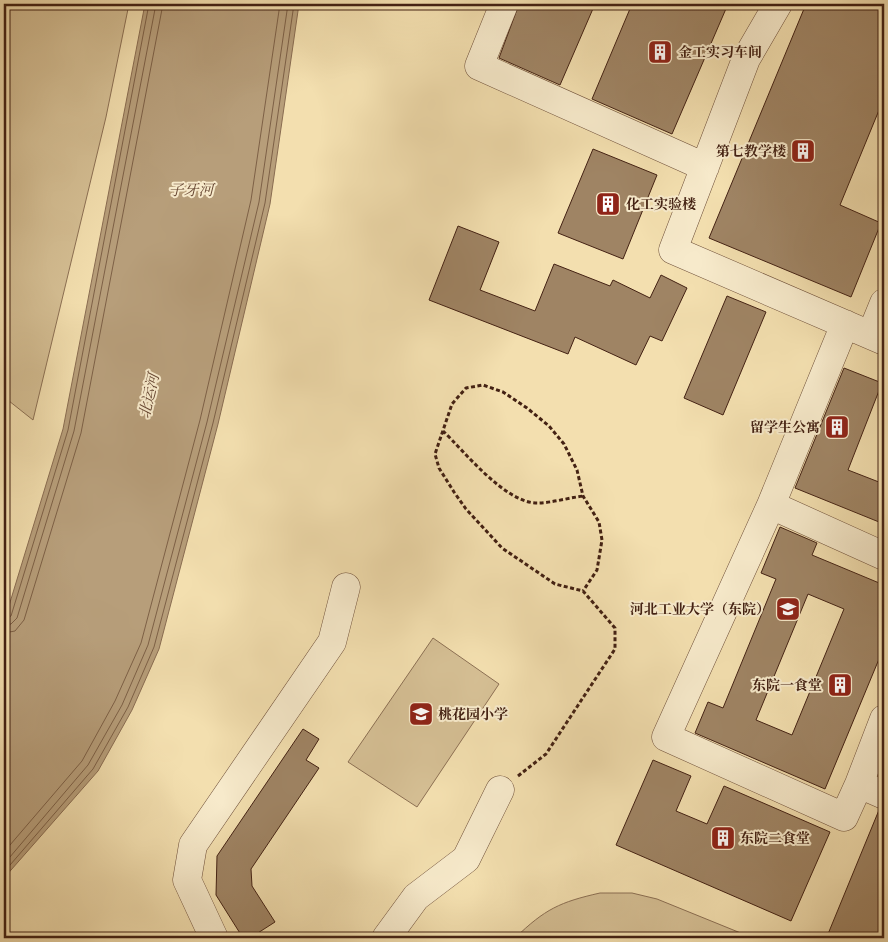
<svg xmlns="http://www.w3.org/2000/svg" width="888" height="942" font-family="Alegreya,'Noto Serif SC',serif">
<style>
.green{fill:#d5bf94;stroke:#8c7054}
.water{fill:#b79e7a;stroke:#896c51}
.lines{fill:none;stroke-linecap:round;stroke-linejoin:round}
.shore{stroke:#7d6046;stroke-width:1}
.building{fill:#9f8464;stroke:#432113;fill-rule:evenodd}
.minor-casing{stroke:#6f503a;stroke-width:29}
.path{stroke:#432113;stroke-width:3;stroke-dasharray:4 2.5;stroke-linecap:butt}
.minor{stroke:#f7eacb;stroke-width:28}
.labels{text-anchor:middle;stroke-width:4;stroke-linejoin:round;paint-order:stroke}
.poi-label{font-size:14px;font-weight:bold;fill:#432113;stroke:#f7eacb;text-anchor:start}
.water-label{font-size:15px;font-style:italic;fill:#664632;stroke:#f7eacb}
</style>
<rect width="100%" height="100%" fill="#f3dfaf"/>
<filter id="stains"><feTurbulence type="fractalNoise" baseFrequency=".004" numOctaves="4"/><feColorMatrix values="0 0 0 0 .2 0 0 0 0 .09 0 0 0 0 .02 0 0 0 .5 -.17"/></filter>
<radialGradient id="worn" r=".72"><stop offset=".6" stop-color="#630" stop-opacity="0"/><stop offset="1" stop-color="#630" stop-opacity=".3"/></radialGradient>
<path class="green" d="M4 4H129L106 117 33 420 4 397Z
M433 638 499 684 417 807 348 762Z
M600 893H632L657 899 753 938H515C545 909 560 902 600 893Z"/>
<path class="water" d="M145 4H299L270 204 218 424 159 649 132 710 98 771 4 878V622L63 429Z"/>
<g class="lines">
<path class="shore" d="M4 620 11 616 68 430 149 4
M4 626 11 624 17 618 74 431 156 4
M4 633 15 631 24 620 81 433 163 4
M4 852 82 761 115 701 141 643 200 420 251 200 280 4
M4 864 88 765 122 705 148 645 207 422 259 202 288 4
M4 872 93 769 128 707 154 647 213 423 265 203 294 4"/>
</g>
<path class="building" d="M519 4H595L560 85 499 58Z
M632 4H728L672 134 592 99Z
M806 4H884V98L840 205 881 223 851 297 709 238Z
M593 149 657 175 623 259 558 233Z
M458 226 499 242 480 290 535 311 554 264 610 286 613 280 650 298 661 275 687 288 662 341 650 336 636 365 575 337 568 354 429 300Z
M727 296 766 312 723 415 684 398Z
M844 368 882 383 848 470 884 484V524L795 488Z
M780 527 817 543 812 555 884 585V647L825 789 695 733 708 702 723 708 776 579 761 573ZM808 594 844 609 792 735 756 720Z
M303 729 319 739 306 760 319 768 251 869 252 886 275 922 250 938H243L216 895 217 856Z
M653 760 691 776 676 811 707 824 724 786 830 832 791 921 616 845Z
M879 810H884V921L877 938H837L828 934Z"/>
<g class="lines">
<defs>
<path id="minor" d="M504 4 479 66 705 167
M778 4 746 59 673 250 884 341
M845 324 771 505 884 556
M871 335 884 303
M771 505 666 737 844 817 859 784
M884 719 859 784 884 795
M214 938 187 880 193 845 332 642 346 587
M386 938 416 897 466 859 500 790"/>
</defs>
<use href="#minor" class="minor-casing"/>
<path class="path" d="M443 431C464 451 505 503 537 503 551 503 568 498 583 496
M518 776 546 754 615 649V628L583 591 555 584 502 548 466 509 454 492 439 468 435 454 452 404 466 388 483 385 503 392 527 408 549 426 564 444 577 470 583 496 599 522 602 540 597 570 583 591"/>
<use href="#minor" class="minor"/>
</g>
<defs>
<symbol id="building-square" viewBox="-11 -11 22 22"><rect x="-9" y="-9" width="18" height="18" rx="4" fill="#8f2418" stroke="#f7eacb"/><path d="M-4-6H4V6H1V3H-1V6H-4ZM-2.5-4.3h1.7v1.8h-1.7ZM.8-4.3h1.7v1.8H.8ZM-2.5-1h1.7V.8h-1.7ZM.8-1h1.7V.8H.8Z" fill="#fff"/></symbol>
<symbol id="university-square" viewBox="-11 -11 22 22"><rect x="-9" y="-9" width="18" height="18" rx="4" fill="#8f2418" stroke="#f7eacb"/><path d="M0-5L7-2L0 1L-7-2ZM-4 1L0 2.5L4 1V4Q0 6-4 4Z" fill="#fff"/></symbol>
<symbol id="school-square" viewBox="-11 -11 22 22"><rect x="-9" y="-9" width="18" height="18" rx="4" fill="#8f2418" stroke="#f7eacb"/><path d="M0-5L7-2L0 1L-7-2ZM-4 1L0 2.5L4 1V4Q0 6-4 4Z" fill="#fff"/></symbol>
</defs>
<g fill-rule="evenodd">
<use href="#building-square" x="646" y="38" width="28" height="28"/>
<use href="#building-square" x="789" y="137" width="28" height="28"/>
<use href="#building-square" x="594" y="190" width="28" height="28"/>
<use href="#building-square" x="823" y="413" width="28" height="28"/>
<use href="#university-square" x="774" y="595" width="28" height="28"/>
<use href="#building-square" x="826" y="671" width="28" height="28"/>
<use href="#school-square" x="407" y="700" width="28" height="28"/>
<use href="#building-square" x="709" y="824" width="28" height="28"/>
</g>
<g class="labels">
<g class="poi-label">
<text x="678" y="57">金工实习车间</text>
<text x="786" y="156" text-anchor="end">第七教学楼</text>
<text x="626" y="209">化工实验楼</text>
<text x="820" y="432" text-anchor="end">留学生公寓</text>
<text x="770" y="614" text-anchor="end">河北工业大学（东院）</text>
<text x="822" y="690" text-anchor="end">东院一食堂</text>
<text x="438" y="719">桃花园小学</text>
<text x="740" y="843">东院二食堂</text>
</g>
<g class="water-label">
<text x="191" y="195">子牙河</text>
<text transform="translate(149 396) rotate(-77)" y="5">北运河</text>
</g>
</g>
<rect width="888" height="942" fill="none" stroke="#f3dfaf" stroke-width="20"/>
<rect x="5" y="5" width="878" height="932" fill="none" stroke="#432113" stroke-width="2.5"/>
<rect x="10" y="10" width="868" height="922" fill="none" stroke="#432113"/>
<rect width="100%" height="100%" filter="url(#stains)"/>
<rect width="100%" height="100%" fill="url(#worn)"/>
</svg>
